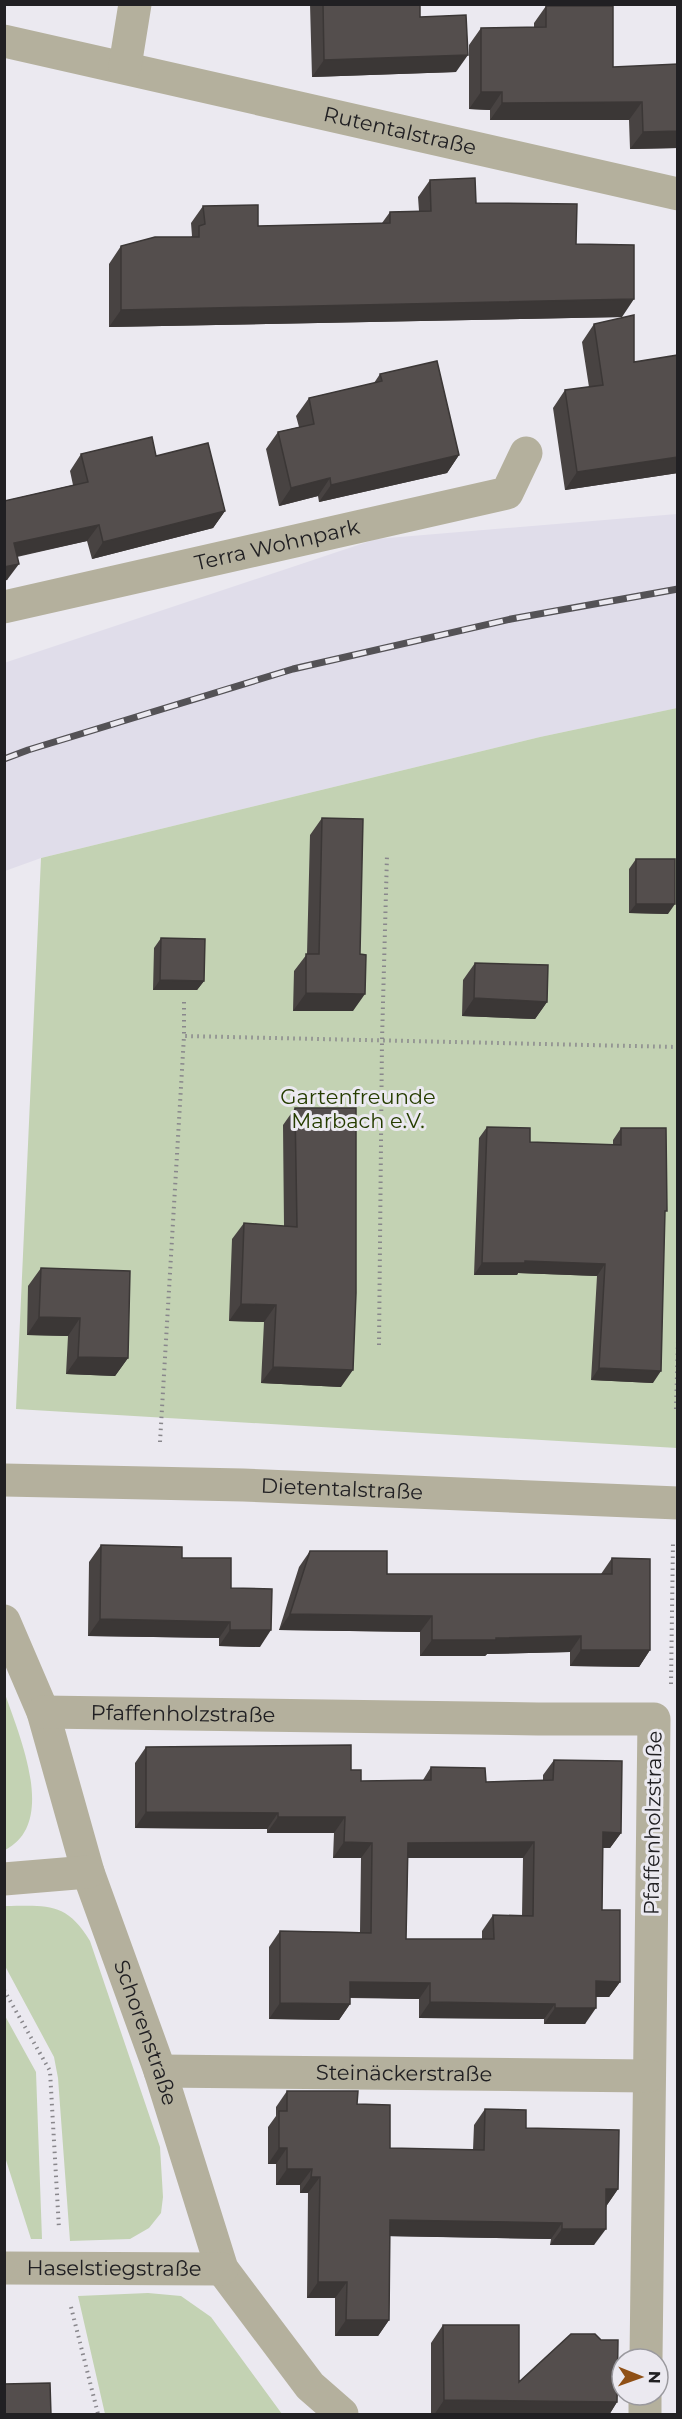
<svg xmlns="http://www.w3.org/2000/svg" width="682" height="2419" font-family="Montserrat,sans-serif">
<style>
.built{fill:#e0ddea}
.green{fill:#c3d2b3}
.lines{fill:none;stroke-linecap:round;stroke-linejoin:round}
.path{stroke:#89878c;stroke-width:4;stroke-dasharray:1.5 4.5;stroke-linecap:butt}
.minor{stroke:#b4b09d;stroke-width:33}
.rail-casing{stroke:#545256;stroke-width:7}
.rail{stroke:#ebe9f0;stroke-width:4.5;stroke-dasharray:14;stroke-linecap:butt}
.wall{fill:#484342;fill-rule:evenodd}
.shaded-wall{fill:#3b3736}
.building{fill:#544e4d;stroke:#3b3736;stroke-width:1.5;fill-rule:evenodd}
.labels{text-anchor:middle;stroke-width:6;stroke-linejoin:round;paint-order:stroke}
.street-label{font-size:21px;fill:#212023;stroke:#ebe9f0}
.park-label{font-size:21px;fill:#263d00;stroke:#ebe9f0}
</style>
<rect width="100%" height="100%" fill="#ebe9f0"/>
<path class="built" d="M677 514V708L540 737 41 858 5 871 4 663 376 539Z"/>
<path class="green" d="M677 708V1448L16 1409 41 858 540 737Z
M4 1691C18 1733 59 1823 5 1850Z
M5 1906C46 1906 66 1901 90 1941L160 2147 163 2197 161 2213 149 2228 130 2239 70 2241 58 2078 54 2057 5 1966Z
M4 2014 36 2072 42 2239H31L5 2157Z
M148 2293 181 2296 211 2317 282 2414H105L78 2296Z"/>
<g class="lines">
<path class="path" d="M184 1002V1036
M379 1345 382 1040 387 855
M676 1409 678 1341
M160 1442 184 1036 678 1047
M671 1684 673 1542
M4 1990 50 2071 59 2229
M71 2307 98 2414"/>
<g class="minor">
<path id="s1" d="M4 41 678 194"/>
<path d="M125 66 135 4"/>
<path id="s2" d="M4 607 507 493 526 453"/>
<path id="s3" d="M4 1480 243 1485 678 1503"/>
<path id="s4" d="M4 1621 43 1712 88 1872 160 2071 222 2269 310 2386 342 2414"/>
<path id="s5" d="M43 1712 538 1719H654L646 2359"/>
<path d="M4 1879 88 1872"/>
<path id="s6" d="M160 2071 649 2076"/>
<path id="s7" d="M4 2268 222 2269"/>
<path d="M645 2414V2395"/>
</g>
<defs>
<path id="rail" d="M4 759 28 750 293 669 511 619 678 589"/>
</defs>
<use href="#rail" class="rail-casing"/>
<use href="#rail" class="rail"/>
</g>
<path class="wall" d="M310 4H420V17L456 72 312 77Z
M546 6 613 67 676 65V62L678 60V148L630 149 629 120H490V110L469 109V45L481 28H534V23Z
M430 180 476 203 576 244 622 317 109 327V264L121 246 191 237 192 236 191 223 203 206 258 226 382 223 390 212 419 211 418 197Z
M594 324 634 362 678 355V473L565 490 553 408 565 390 589 387 582 342Z
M380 374 459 455 447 473 319 502 318 496 279 506 266 449 278 432 299 427 296 416 309 398 374 383Z
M81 454 156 456 225 511 213 528 92 559 87 541 17 557 7 580 4 501 73 485 70 471Z
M322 818 360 954 353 1011H293L294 971 307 954 310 835Z
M636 859 668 914 629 913V869Z
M161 938 204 981 197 990H153L154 948Z
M475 963 547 1002 535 1019 462 1016 463 980Z
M295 1108 341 1387 261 1383 264 1322 229 1321 232 1239 244 1223 284 1226 283 1125Z
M487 1127 530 1142 613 1145V1140L621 1128 664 1214 653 1383 591 1380 597 1276 518 1273 517 1275H474L479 1138Z
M41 1268 128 1358 115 1376 66 1374 68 1336 27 1335 28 1286Z
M101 1545 182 1558 231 1588 260 1647 219 1646V1638L88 1636 89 1562Z
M310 1551 387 1574H601L612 1558 650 1650 639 1667 570 1666V1652L487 1654 485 1656H420V1632L279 1630 299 1567Z
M146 1747 351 1770 361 1781 423 1780 431 1767 486 1782 543 1780V1775L554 1760 621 1833 610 1848H603L602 1910 620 1982 609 1997H596L585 2024H544V2019L419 2018V1999L350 1998V2004L339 2020 269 2019V1947L280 1931 360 1932 361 1858H333L334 1833H267V1829L135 1828V1763ZM408 1858H523L522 1916 493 1915 482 1931V1939H406Z
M287 2091 357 2104 390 2148 473 2150 474 2125 485 2109 526 2128 618 2189 607 2205 594 2245H550L551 2239 390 2236 389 2320 378 2336H335V2298H307L308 2193H300V2185H276V2164H268V2127L276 2116V2107Z
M443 2325 519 2382 617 2402 609 2415H431V2343Z"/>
<path class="shaded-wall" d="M468 55 456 72 312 77 324 60Z
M481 92H502L490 110 469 109Z
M642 102 629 120H490L502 103Z
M678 131V148L630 149 643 132Z
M634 299 622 317 109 327 121 310Z
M459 455 447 473 319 502 331 485Z
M678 457V473L565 490 577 472Z
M330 478 318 496 279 506 291 488Z
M225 511 213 528 92 559 103 542Z
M99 525 87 541 4 559 14 543Z
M19 564 7 580 4 581V567Z
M636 904H675L668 914 629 913Z
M160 980 204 981 197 990H153Z
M306 993 365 994 353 1011H293Z
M474 998 547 1002 535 1019 462 1016Z
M525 1261 605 1264 597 1276 518 1273 517 1275H474L482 1263Z
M241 1304 276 1305 264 1322 229 1321Z
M39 1317 80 1318 68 1336 27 1335Z
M78 1357 128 1358 115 1376 66 1374Z
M273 1367 353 1370 341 1387 261 1383Z
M599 1368 661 1371 653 1383 591 1380Z
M290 1614 432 1616 420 1632 279 1630Z
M100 1619 230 1622 219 1638 88 1636Z
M230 1630H271L260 1647 219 1646Z
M581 1636 570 1652 487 1654 485 1656H420L432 1640Z
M581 1650H650L639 1667 570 1666Z
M146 1812 278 1813 267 1829 135 1828Z
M278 1817H345L334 1833H267Z
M603 1832 621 1833 610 1848H592Z
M344 1842 372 1843 361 1858H333Z
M534 1842 523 1858H397L408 1843Z
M596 1981 620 1982 609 1997H585Z
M350 1982 430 1983 419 1999 339 1997Z
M430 2002 555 2004 544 2019 419 2018Z
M280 2003 350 2004 339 2020 269 2019Z
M555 2008H596L585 2024H544Z
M279 2148H287L276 2164H268Z
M287 2169H312L300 2185H276Z
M311 2177H320L308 2193H300Z
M606 2189H618L607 2205Z
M390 2220 562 2223 551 2239 379 2236Z
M562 2229H606L594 2245H550Z
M318 2282H347L335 2298H307Z
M346 2320H389L378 2336H335Z
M444 2400 617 2402 609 2415H434Z"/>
<path class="building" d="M323 4H420V17L466 15 468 55 324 60Z
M546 6H613V67L678 64V131L643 132 642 102 502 103V92H481V28L546 27Z
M475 178 476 203 577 204 576 244 634 245V299L121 310V246L155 237H199V226L205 224 203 206 258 205V226L390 223V212L431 211 430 180Z
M634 315V362L678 355V457L577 472 565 390 603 385 594 324Z
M437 361 459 455 331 485 330 478 291 488 278 432 314 424 309 398 382 381 380 374Z
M152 437 156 456 208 443 225 511 103 542 99 525 14 543 19 564 4 567V501L88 482 81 454Z
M322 818 363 819 360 954 366 955 365 994 306 993V954H319Z
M636 859H675V904H636Z
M161 938 205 939 204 981 160 980Z
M475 963 548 965 547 1002 474 998Z
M295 1108H356V1293L353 1370 273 1367 276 1305 241 1304 244 1223 297 1227Z
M487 1127 530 1128V1142L621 1145V1128H666L667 1211H665L661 1371 599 1368 605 1264 525 1261V1263H482Z
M41 1268 130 1271 128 1358 78 1357 80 1318 39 1317Z
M101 1545 182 1547V1558H231V1588L272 1589 271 1630H230V1622L100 1619Z
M310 1551H387V1574H612V1558L650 1559V1650H581V1636L496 1638V1640H432V1616L290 1614Z
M351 1745V1770H361V1781L431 1780V1767L485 1768 486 1782 553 1780 554 1760 622 1761 621 1833 603 1832 602 1910H620V1982L596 1981V2008H555V2004L430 2002V1983L350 1982V2004L280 2003V1931L371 1933 372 1843 344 1842 345 1817H278V1813L146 1812V1747ZM534 1842 533 1916 493 1915 494 1939H406L408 1843Z
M287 2091H358L357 2104 390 2105V2148L484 2150 485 2109 526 2110V2128L619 2130 618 2189H606V2229H562V2223L390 2220 389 2320H346L347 2282H318L320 2177H311L312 2169H287V2148H279V2111H287Z
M443 2325H519V2382L571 2334H595L601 2340H618L617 2402 444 2400Z
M50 2383 51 2415H4V2384Z"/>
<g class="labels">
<g class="street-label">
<text dy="7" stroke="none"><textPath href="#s1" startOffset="406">Rutentalstraße</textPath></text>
<text dy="7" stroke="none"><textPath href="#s2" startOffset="280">Terra Wohnpark</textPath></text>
<text dy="7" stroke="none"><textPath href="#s3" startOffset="338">Dietentalstraße</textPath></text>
<text dy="7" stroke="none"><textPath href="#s5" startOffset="140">Pfaffenholzstraße</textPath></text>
<text transform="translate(653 1823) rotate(-89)" y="7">Pfaffenholzstraße</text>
<text dy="7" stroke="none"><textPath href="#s4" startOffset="436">Schorenstraße</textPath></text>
<text dy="7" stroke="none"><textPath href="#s6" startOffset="244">Steinäckerstraße</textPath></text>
<text dy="7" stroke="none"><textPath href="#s7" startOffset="110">Haselstiegstraße</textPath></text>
</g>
<g class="park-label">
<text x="358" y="1104">Gartenfreunde<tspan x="358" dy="24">Marbach e.V.</tspan></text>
</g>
</g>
<rect width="682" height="2419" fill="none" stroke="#212023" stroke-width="12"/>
<g transform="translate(640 2377) rotate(91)"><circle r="28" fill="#ebe9f0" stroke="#9a999e" stroke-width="1.5"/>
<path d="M0-4.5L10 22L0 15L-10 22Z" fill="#8f5016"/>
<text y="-9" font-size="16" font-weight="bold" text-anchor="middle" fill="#212023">N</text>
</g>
</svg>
